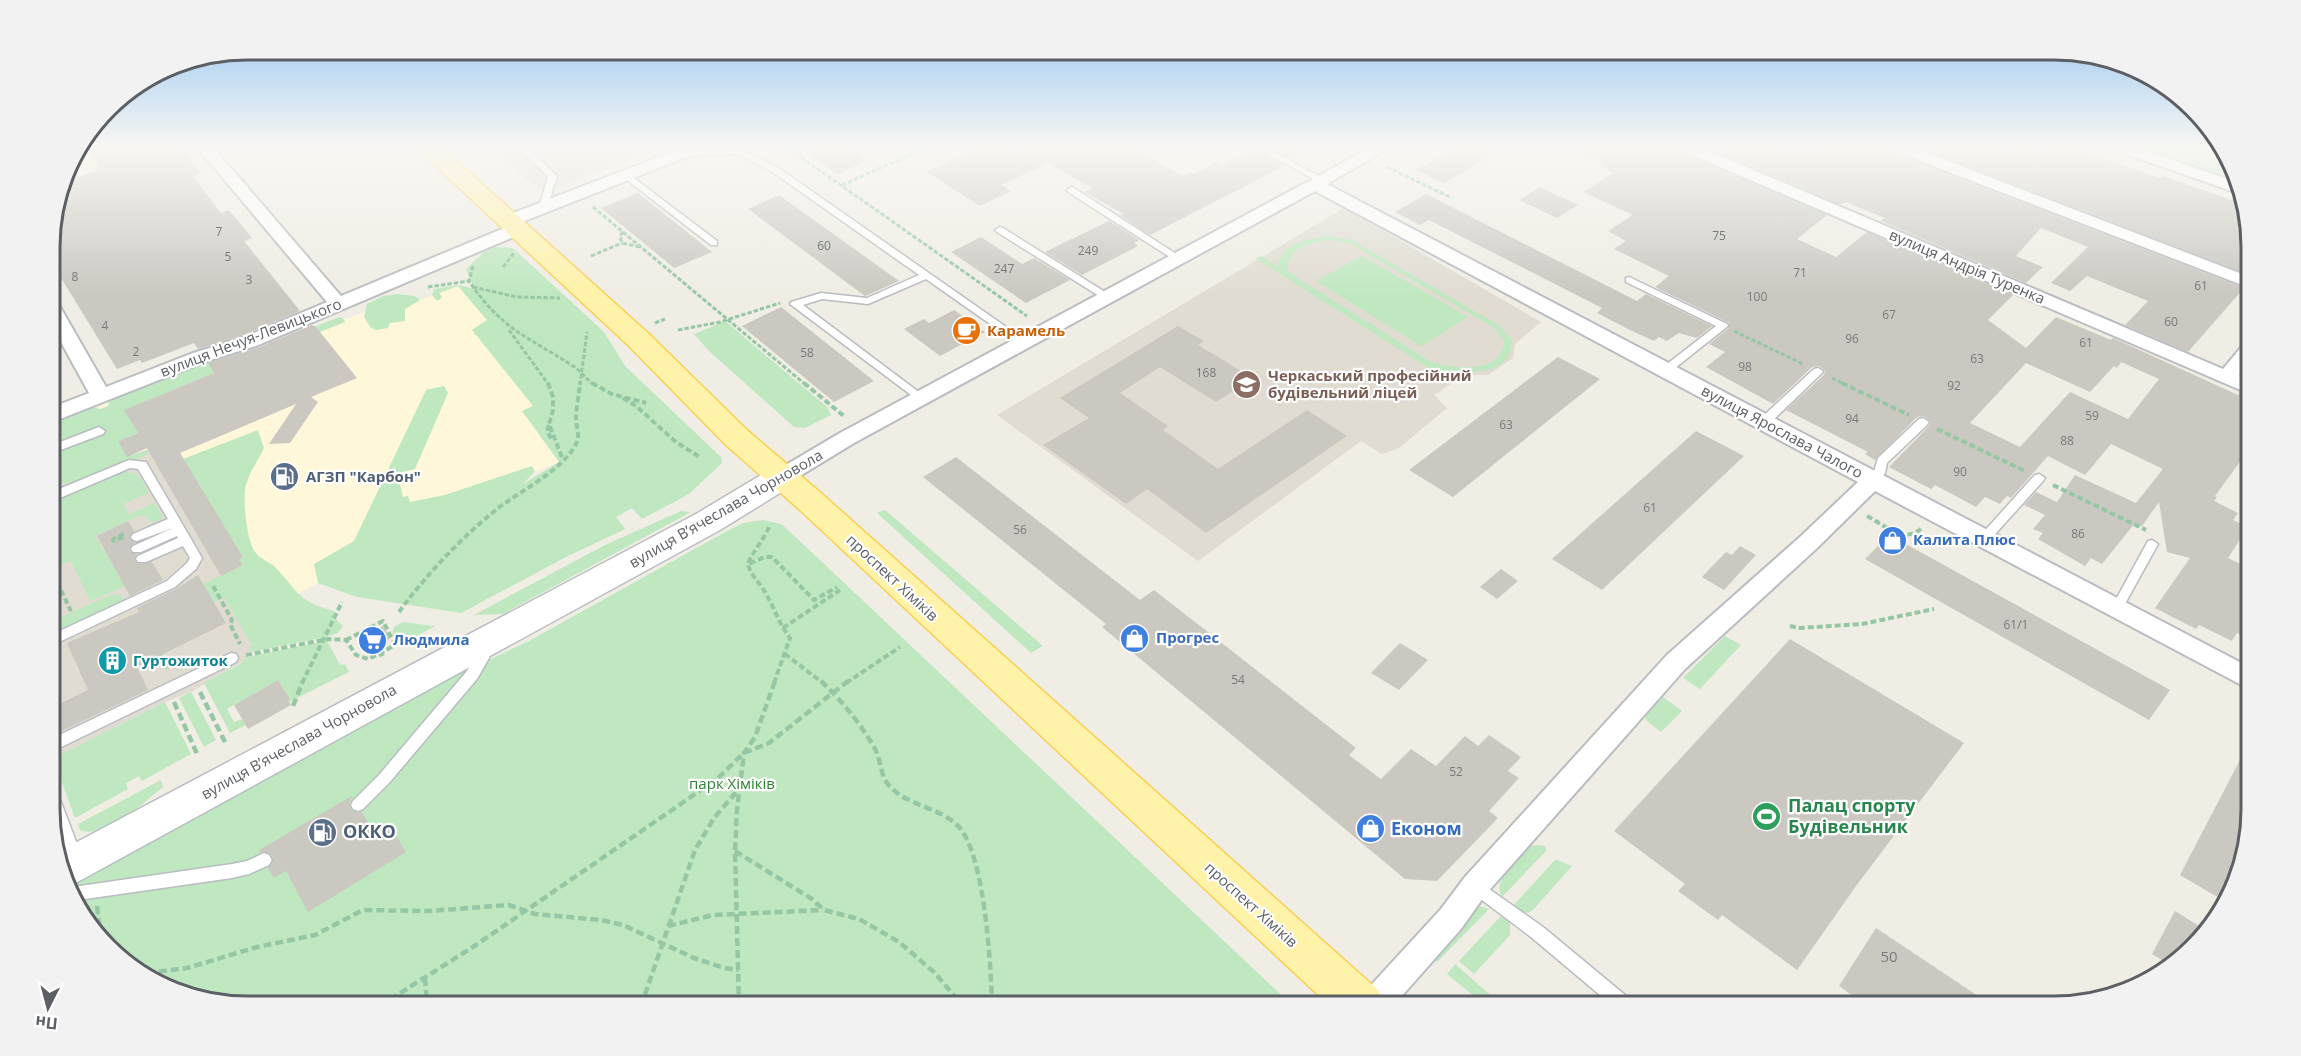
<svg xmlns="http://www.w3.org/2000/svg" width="2301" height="1056" font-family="'Open Sans',sans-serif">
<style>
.commercial{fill:#fff7d9}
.industrial{fill:#e0dfd8}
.education{fill:#e0dcd2}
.green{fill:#bfe8c0;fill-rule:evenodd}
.building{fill:#cac8c1;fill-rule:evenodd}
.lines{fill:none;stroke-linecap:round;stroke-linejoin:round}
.service-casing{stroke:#b9bcc1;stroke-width:3}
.minor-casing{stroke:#b9bcc1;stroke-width:4}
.secondary-casing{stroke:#b9bdc3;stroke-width:3}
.primary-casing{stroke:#facf52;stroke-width:3}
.path-far2{stroke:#96c7a5;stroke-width:3;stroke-dasharray:4.5 2;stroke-linecap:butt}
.path-far1{stroke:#96c7a5;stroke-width:4;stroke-dasharray:6 3;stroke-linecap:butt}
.path{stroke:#96c7a5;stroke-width:4.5;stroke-dasharray:8 4;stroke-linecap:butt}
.service{fill:#fff;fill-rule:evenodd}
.minor{fill:#fff;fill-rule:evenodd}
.secondary{fill:#fff;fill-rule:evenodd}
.primary{fill:#fff3a9;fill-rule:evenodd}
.labels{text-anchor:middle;stroke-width:4.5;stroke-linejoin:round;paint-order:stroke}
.number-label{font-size:12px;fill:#787a7c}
.street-label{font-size:15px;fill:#5c6065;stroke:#fff}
.food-label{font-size:15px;font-weight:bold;fill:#c56008;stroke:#fff;text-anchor:start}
.education-label{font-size:15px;font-weight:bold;fill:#785e54;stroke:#fff;text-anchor:start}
.service-label{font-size:15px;font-weight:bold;fill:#4e5e75;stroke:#fff;text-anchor:start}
.shop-label{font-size:15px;font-weight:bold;fill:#366cbe;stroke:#fff;text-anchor:start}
.culture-label{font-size:15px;font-weight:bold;fill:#0d838f;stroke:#fff;text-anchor:start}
.park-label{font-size:15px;fill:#2f8234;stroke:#fff}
.near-number-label{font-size:15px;fill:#787a7c}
.near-leisure-label{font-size:18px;font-weight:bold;fill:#27864d;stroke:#fff;text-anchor:start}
.near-shop-label{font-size:18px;font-weight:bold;fill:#366cbe;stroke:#fff;text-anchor:start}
.near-service-label{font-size:18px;font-weight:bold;fill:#4e5e75;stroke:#fff;text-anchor:start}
.rim{fill:none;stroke:#5c6065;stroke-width:3}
</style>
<rect width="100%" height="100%" fill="#efede4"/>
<path class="commercial" d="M458 286 552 398 523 411 560 462 354 541 336 576 318 583 263 612 197 481 172 440 127 457 97 404 203 362 241 356 339 317 346 319 374 308 379 315Z"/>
<path class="industrial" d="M488 146H664L560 187H536Z"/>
<path class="education" d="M1344 208 1541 322 1515 344 1513 358 1488 375H1464L1434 395 1447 408 1399 448 1382 454 1361 441 1198 561 997 415Z
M100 409 127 457 172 440 243 557V566L237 568 251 648 245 660 191 692 165 702 59 756H51L50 430Z"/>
<path class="green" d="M2126 146H2219L2234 184Z
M1330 236 1352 240 1500 326 1512 340C1513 376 1469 373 1444 370L1446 372 1440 375 1256 259 1261 256 1278 267C1281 242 1310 238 1330 236ZM1331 240 1351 244 1493 327 1504 340C1504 375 1453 369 1431 362L1288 272C1284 248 1312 242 1331 240Z
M496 247 513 248 604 332 625 366 721 457 722 463 689 494 642 519 632 508 616 517 625 529 566 557 461 613 357 597 318 583 314 564 354 541 426 390 444 386 448 393 415 469 402 472 400 484 403 497 408 496 410 502 445 495 532 466 535 471 523 484 559 462 522 411 533 406 472 330 487 320 458 286 439 293 442 297 440 300H436L432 295 434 289 459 285 474 289 466 269 484 252Z
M1362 256 1468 317 1421 346 1316 281Z
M397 294 415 296 420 300 405 309V321L390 323 388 328 376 330 371 328 364 317 367 304 383 296Z
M339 317 343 318 345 322 320 332 316 327 231 366 125 410 138 433 118 441 127 456 148 450 150 453 70 485C53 481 50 471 50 456L104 432 100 426 50 446V423L89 407 100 409 108 406 109 402 121 394 203 362 241 356 256 350Z
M725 321 827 407 831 415 805 428 794 427 708 350 694 334Z
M258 430 264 448C259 459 249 472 246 485 242 499 247 541 255 552 261 560 271 562 277 569 299 593 299 602 334 611L336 619 343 626 338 633 326 637 250 652 251 644 224 597 214 602 203 584 242 566 239 560 243 557 183 459Z
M124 472C140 472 142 479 148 493L123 504 129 514 154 503 164 518 155 522 149 521 145 516H138L95 536 125 586 90 601 71 561 51 569V502Z
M885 510 1043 646 1031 653 877 513Z
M681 511 691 512 503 614 474 615 605 545Z
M763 520 781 524 787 529 1293 1006H247L171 991 91 929 72 885 454 676 527 642 727 531 743 523Z
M119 594 124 600 51 634V622L110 595Z
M403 622 435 626 406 642 392 635 394 627Z
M1725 636 1741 645 1700 689 1683 678Z
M327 641 340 665 345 664 349 672 289 702 285 696 287 694 278 680 227 709 234 722 242 719 246 725 230 733 204 683 240 664 247 657Z
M191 692 216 740 204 747 179 698Z
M1663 697 1682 711 1661 732 1647 721 1645 717Z
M165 702 191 754 142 781 139 776 126 783 128 789 75 818 55 764 58 756Z
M161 780 163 787C144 802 106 840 80 830L78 824Z
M1537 845 1545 846 1546 851 1502 897C1491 879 1519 859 1531 846Z
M1557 860 1572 866 1532 911 1526 913 1513 906 1554 861Z
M1480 906 1489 909 1437 962 1430 956 1474 908Z
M1501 916 1510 923V935L1474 974 1459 961Z
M1455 964 1503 1006H1486L1447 974Z"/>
<path class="building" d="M85 146H181L201 174 193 176 221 213 229 210 234 216 252 238 244 241 300 311 241 336 198 349 194 343 142 363 140 360 117 369 50 260V234L64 182 96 171 93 168 99 166Z
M796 146H844L867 161 838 174Z
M987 146H1129L1183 176 1190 172 1194 174 1217 162 1222 165 1254 149 1284 166 1150 235 1120 215 1123 214 1085 192 1092 188 1048 163 1001 185 1011 191 980 206 927 172Z
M1267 146H1318L1292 159Z
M1459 146H1508L1444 183 1416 170Z
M1565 146H1668L1827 215 1797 239 1836 257 1867 232 2013 295 1988 320 2026 348 2056 317 2111 340 2113 338 2238 395 2240 392 2250 396V448L2215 496 2217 497 2214 501 2238 513 2233 520 2248 527 2228 558 2251 569V640L2237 633 2232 641 2199 625 2196 629 2155 608 2190 558 2167 552 2159 502 2142 526 2135 523 2102 564 2091 558 2085 566 2038 539 2043 533 2033 529 2045 515 2024 505 2036 492 2057 502 2075 475 2136 503 2163 469 2111 444 2085 475 2048 456 2011 498 2007 496 2000 504 1985 497 1976 507 1935 485 1931 489 1889 467 1929 426 1931 422 1924 416 1917 417 1875 460 1865 454 1868 452 1786 410 1824 375 1825 370 1819 366 1812 367 1773 404 1706 367 1725 352 1709 344 1729 328V323L1655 287 1669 276 1614 249 1626 241 1608 231 1633 215 1583 192 1613 173 1598 164 1603 162ZM2121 362 2159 379 2128 419 2070 392 2020 447 1970 423 2026 363 2090 392 2114 366 2117 368Z
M1720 146H1769L1783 151 1793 146 1808 152 1816 146H1885L1888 151 2244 288 2188 352 2125 325 2148 301 2087 276 2070 291 2051 283 2088 247 2041 228 2016 256 2043 267 2026 283 1881 221 1885 218 1845 202 1841 205 1713 150Z
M1915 146H2000L2017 152 2026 146H2070L2160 178 2163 176 2243 204 2250 222V275Z
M1540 187 1578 205 1557 218 1519 200Z
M638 193 712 252 674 268 601 208Z
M1426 194 1637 301 1646 294 1712 326 1697 338 1679 333 1667 341 1659 337 1654 341 1632 331 1597 313 1602 308 1429 220 1420 225 1395 212Z
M779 195 899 281 865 296 748 209Z
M1109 221 1139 240 1134 243 1138 246 1082 275 1045 252Z
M981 237 1022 264 1034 258 1070 280 1026 303 951 252Z
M781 307 874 381 834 402 742 326Z
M954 310 985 332 940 356 904 329 924 319 929 323Z
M312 325 316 327 357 378 311 397 318 402 290 443 269 444 296 404 180 453 243 557 239 560 243 565 221 576 147 448 127 457 118 441 138 433 124 410 214 373 208 363 257 348Z
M1178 326 1204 341 1198 345 1253 378 1216 402 1160 367 1120 393 1168 426 1163 430 1218 469 1307 410 1347 436 1206 533 1147 489 1126 504 1043 445 1089 418 1060 398Z
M1558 357 1600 379 1453 497 1409 470Z
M1696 431 1744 456 1602 590 1552 559Z
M956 457 1140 600 1154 590 1356 748 1349 755 1381 779 1411 749 1436 766 1465 736 1478 746 1489 735 1521 757 1508 771 1519 778 1489 811 1498 818 1437 881 1405 879 1102 627 1106 624 923 477Z
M128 521 134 531 129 538 135 543 129 550 137 554 134 560 138 564 152 562 163 580 130 596 97 536Z
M1889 535 1913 548 2170 690 2149 720 1865 559Z
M1740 546 1756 555 1724 590 1702 577 1726 552 1732 555Z
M1501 569 1518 581 1497 599 1480 587Z
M198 575 226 623 137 667 148 690 51 736V708L88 690 67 643 139 612 137 608 176 589Z
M383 626 390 637 380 658 366 634Z
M1790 639 1964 743 1856 886 1797 970 1722 915 1718 920 1678 891 1685 884 1614 831Z
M1400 643 1428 660 1399 690 1371 673Z
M278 680 290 699 288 700 291 705 248 729 234 705Z
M2251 739 2252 809 2236 885 2226 902 2180 875Z
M352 796 349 804 351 810 357 813 362 812 376 836 391 827 406 852 308 912 286 871 274 878 268 868 274 859 270 853 260 852 259 850Z
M2175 911 2207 931 2203 939 2172 966 2152 954Z
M1876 928 1993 1006H1867L1839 986Z"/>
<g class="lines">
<defs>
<path id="service" d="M516 146H525L557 176 547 209 544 210 539 207 548 177Z
M1253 146H1263L1326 180 1322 183 1319 182Z
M723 148 743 150 780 169 1029 343 1028 345H1020L926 279 868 304 822 299 803 305 928 399 927 401H919L790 304 791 302 821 293 867 298 919 275 774 173 738 154 682 156 678 153 682 150Z
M626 172 717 241V245H711L623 177V173Z
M1071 187 1074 188 1184 259 1182 261H1176L1068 192 1067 190Z
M1000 227 1003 228 1113 297 1112 299H1104L997 232 995 230Z
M1629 277 1727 324 1728 326 1670 372H1662L1661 370 1662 368 1716 326 1626 282V278Z
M1818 368 1823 371 1822 373 1768 425H1760L1758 422 1760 419 1814 369Z
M1923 418 1929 422 1927 425 1887 463 1885 473 1877 483H1869L1867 480 1874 472 1878 458 1919 419Z
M99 427 105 431 103 434 50 454V446Z
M129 460 146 462 202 558 196 569 175 587 51 646V635L167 581 187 563 190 558 183 546 146 562H138L136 559 138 556 178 538 177 536 141 552H133L131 549 133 546 173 528 137 541 133 540 131 537 133 534 168 519 138 469 130 468 60 498 56 499 51 496 52 492Z
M2039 474 2045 478 2043 481 1988 542H1980L1978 539 1980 536 2035 475Z
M2152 540 2158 544 2121 611H2113L2111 608 2113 605 2148 541Z
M483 640 488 641 490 645 489 658 477 679 389 783 363 809 358 811 353 809 351 805 353 801 379 775 467 671 475 657 478 641Z
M231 653 236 654 238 658 236 662 51 752V739Z
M51 788 56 790 58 794 83 860 80 865 75 867 70 865 67 860 51 815Z
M264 853 269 855 272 860 269 865 249 874 232 878 78 900 73 887 232 864 247 861Z
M1475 879 1543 927 1631 1000 1633 1006H1613L1531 937 1470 891 1467 886 1470 881Z"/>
<path id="minor" d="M196 146H212L341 296 509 226 503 225 500 221 503 217 687 146H709L707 149 517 224 523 225 526 229 523 233 256 346 207 361 50 423V408L89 393 50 322V299L57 301 59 305 106 387 193 353 242 338 327 302Z
M1374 146H1393L1327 184 2251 668V690L1875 491 1816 549 1685 669 1485 895 1461 929 1393 1006H1358L1362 995 1441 909 1465 877 1667 655 1800 537 1858 482 1315 191 854 443 790 482 782 484 774 482 771 477 774 472 840 433Z
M1676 146H1697L2223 369 2243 345 2250 343V362L2239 376 2250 381V394L1678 149Z
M1887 146H1909L2250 277V288L1889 149Z
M2109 146H2132L2233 181 2238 193 2111 149Z"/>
<path id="secondary" d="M782 466 793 469 798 477 793 485 720 530 72 885 58 852 696 514 771 469Z"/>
<path id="primary" d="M414 146H440L649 334 748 431 822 494 1378 990 1384 1006H1330L800 510 726 445 629 346Z"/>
</defs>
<use href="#service" class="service-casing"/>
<use href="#minor" class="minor-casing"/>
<use href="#secondary" class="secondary-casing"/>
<use href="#primary" class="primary-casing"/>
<path class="path-far2" d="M785 146 1027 316
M1387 167 1452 198
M842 185 930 146
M593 207 806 385
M623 232 620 236 622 243 640 247
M591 256 622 243
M473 266 469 281C502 330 527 336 573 366 581 371 586 379 594 385
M503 267 514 253
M428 287 469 281
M473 287 517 297 560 298
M655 323 665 319
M509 330 549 385
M678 330 720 322 780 303
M1734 331 1803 364
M1832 378 1846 385
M580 385 587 332"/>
<path class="path-far1" d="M548 383 553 397V410L549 424 563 460
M592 383 612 394 646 403
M804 383 845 417
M1842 383 1909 415
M623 398 636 406 676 442 701 458
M549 425 547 431 552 440
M1937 429 2025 471
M2053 485 2146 530
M1867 516C1886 526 1905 545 1923 527
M123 537 114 541 113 539 124 534
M748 563C754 550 763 541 769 527
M53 574 71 611
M213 586 232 620 230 624 240 644
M399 612C426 575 461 538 497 509 520 491 565 469 577 442 580 436 576 426 576 419 576 408 579 395 580 383
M1790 626 1799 628 1862 624 1934 609
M783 628 840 590
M346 640 383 621 395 645 381 653 378 647
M785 654 823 683
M160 655 168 671
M246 655 328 639 346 640 356 655 368 659 381 653 385 658
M302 683 342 602
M774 683 790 638C779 624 774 607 765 592 759 582 751 576 748 564L765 557H772L814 600 837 587
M846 683 900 647"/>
<path class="path" d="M821 681C842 701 861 724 875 749 881 760 880 773 887 783 905 806 937 806 957 825 985 851 991 967 992 1006
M200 692 225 742
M174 702 198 756
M293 706 303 681
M735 851 812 899 824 910 859 919 899 942 934 972 963 1006
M97 906 99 924 107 942
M88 922 98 914
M668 926 713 915 823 910
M147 973 187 968 257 947 315 935 363 910 429 911 509 905 535 914 601 920 623 925 694 958 724 968 739 970
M425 978 427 1006
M380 1006 476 945 717 779 744 753 769 743 848 681
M641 1006 695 850 714 818 739 789
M739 1006 735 851 737 810 744 753 755 737 775 681"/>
<use href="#service" class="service"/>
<use href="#minor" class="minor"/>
<use href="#secondary" class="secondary"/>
<use href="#primary" class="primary"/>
</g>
<linearGradient id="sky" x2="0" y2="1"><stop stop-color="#8dc1f1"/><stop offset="0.5" stop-color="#f8f7f3"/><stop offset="1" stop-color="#f8f7f3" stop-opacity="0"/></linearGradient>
<rect width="2301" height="294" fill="url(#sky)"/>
<defs>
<symbol id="cafe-disc" viewBox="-11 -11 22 22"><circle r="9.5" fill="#e8710a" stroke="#fff"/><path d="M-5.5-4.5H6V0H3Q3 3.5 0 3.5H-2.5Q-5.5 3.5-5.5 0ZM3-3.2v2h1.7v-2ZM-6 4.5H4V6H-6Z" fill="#fff"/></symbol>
<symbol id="university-disc" viewBox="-11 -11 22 22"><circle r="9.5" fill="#8d6e63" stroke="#fff"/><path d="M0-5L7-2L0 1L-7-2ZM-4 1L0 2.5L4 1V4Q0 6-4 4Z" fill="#fff"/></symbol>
<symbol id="fuel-disc" viewBox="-11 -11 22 22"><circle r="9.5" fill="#5c6f8a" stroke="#fff"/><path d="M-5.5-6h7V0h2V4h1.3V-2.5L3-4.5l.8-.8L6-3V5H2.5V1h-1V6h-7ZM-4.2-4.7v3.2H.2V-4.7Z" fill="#fff"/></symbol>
<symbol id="shop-disc" viewBox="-11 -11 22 22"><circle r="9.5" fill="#3f7fe0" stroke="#fff"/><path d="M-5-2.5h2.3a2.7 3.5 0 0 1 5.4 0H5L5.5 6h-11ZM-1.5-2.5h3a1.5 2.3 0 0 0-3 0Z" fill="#fff"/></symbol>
<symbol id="supermarket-disc" viewBox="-11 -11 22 22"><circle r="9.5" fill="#3f7fe0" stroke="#fff"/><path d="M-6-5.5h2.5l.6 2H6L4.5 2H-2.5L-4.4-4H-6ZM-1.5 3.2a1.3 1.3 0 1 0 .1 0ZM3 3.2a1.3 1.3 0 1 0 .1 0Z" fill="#fff"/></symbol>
<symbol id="building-disc" viewBox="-11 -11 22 22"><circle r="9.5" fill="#0f9aa8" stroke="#fff"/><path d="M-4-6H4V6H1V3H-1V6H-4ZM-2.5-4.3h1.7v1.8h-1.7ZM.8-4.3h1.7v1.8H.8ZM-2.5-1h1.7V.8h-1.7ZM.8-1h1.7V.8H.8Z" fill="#fff"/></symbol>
<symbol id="stadium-disc" viewBox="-11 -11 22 22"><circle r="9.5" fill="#2e9e5b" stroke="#fff"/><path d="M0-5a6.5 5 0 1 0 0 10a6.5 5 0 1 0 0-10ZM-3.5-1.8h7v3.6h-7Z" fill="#fff"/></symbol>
</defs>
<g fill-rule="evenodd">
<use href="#cafe-disc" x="950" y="314" width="33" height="33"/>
<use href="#university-disc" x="1230" y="368" width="33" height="33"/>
<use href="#fuel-disc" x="268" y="460" width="33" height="33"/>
<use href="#shop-disc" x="1876" y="524" width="33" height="33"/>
<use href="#shop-disc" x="1118" y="622" width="33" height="33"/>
<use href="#supermarket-disc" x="356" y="624" width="33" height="33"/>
<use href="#building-disc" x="96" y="644" width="33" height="33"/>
<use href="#stadium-disc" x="1750" y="800" width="33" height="33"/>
<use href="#shop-disc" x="1354" y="812" width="33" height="33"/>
<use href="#fuel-disc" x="306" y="816" width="33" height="33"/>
</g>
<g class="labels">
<g class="number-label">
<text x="219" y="236">7</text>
<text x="1719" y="240">75</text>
<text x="824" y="250">60</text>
<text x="1088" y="255">249</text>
<text x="228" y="261">5</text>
<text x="1004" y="273">247</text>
<text x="1800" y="277">71</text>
<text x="75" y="281">8</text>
<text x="249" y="284">3</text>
<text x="2201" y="290">61</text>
<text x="1757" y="301">100</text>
<text x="1889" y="319">67</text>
<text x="2171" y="326">60</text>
<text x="105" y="330">4</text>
<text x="1852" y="343">96</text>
<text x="2086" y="347">61</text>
<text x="136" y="356">2</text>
<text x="807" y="357">58</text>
<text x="1977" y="363">63</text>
<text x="1745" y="371">98</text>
<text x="1206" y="377">168</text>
<text x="1954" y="390">92</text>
<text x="2092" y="420">59</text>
<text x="1852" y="423">94</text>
<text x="1506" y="429">63</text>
<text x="2067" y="445">88</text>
<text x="1960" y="476">90</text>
<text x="1650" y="512">61</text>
<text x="1020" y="534">56</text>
<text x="2078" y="538">86</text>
<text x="2016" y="629">61/1</text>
<text x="1238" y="684">54</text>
<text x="1456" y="776">52</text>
</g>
<g class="street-label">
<text transform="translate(1967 267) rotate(23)" y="5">вулиця Андрія Туренка</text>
<text transform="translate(251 338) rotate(-21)" y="5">вулиця Нечуя-Левицького</text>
<text transform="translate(1782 432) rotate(28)" y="5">вулиця Ярослава Чалого</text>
<text transform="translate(726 509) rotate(-30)" y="5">вулиця Вʼячеслава Чорновола</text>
<text transform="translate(892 578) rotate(43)" y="5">проспект Хіміків</text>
<text transform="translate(299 742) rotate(-29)" y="5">вулиця Вʼячеслава Чорновола</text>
<text transform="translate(1251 905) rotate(42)" y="5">проспект Хіміків</text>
</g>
<g class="food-label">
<text x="987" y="336">Карамель</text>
</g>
<g class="education-label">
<text x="1268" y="381">Черкаський професійний<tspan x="1268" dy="17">будівельний ліцей</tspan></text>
</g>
<g class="service-label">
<text x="306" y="482">АГЗП "Карбон"</text>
</g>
<g class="shop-label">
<text x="1913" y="545">Калита Плюс</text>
<text x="1156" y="643">Прогрес</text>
<text x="393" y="645">Людмила</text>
</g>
<g class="culture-label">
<text x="133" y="666">Гуртожиток</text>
</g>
<g class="park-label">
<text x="732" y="789">парк Хіміків</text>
</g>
<g class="near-number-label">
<text x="1889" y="962">50</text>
</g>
<g class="near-leisure-label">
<text x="1788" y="812">Палац спорту<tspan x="1788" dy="21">Будівельник</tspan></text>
</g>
<g class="near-shop-label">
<text x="1391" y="835">Економ</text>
</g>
<g class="near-service-label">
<text x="343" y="838">ОККО</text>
</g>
</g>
<path d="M0 0H2301V1056H0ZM247 60H2054A187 187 0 0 1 2241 247V809A187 187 0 0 1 2054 996H247A187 187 0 0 1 60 809V247A187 187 0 0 1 247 60Z" fill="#f2f2f3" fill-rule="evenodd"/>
<path class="rim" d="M247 60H2054A187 187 0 0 1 2241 247V809A187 187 0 0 1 2054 996H247A187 187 0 0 1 60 809V247A187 187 0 0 1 247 60Z"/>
<g transform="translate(48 1008) rotate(186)" stroke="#ffffff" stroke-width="4.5" paint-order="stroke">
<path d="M0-4.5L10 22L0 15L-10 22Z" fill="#5c6065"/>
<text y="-9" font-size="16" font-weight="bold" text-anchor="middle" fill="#5c6065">Пн</text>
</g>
</svg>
